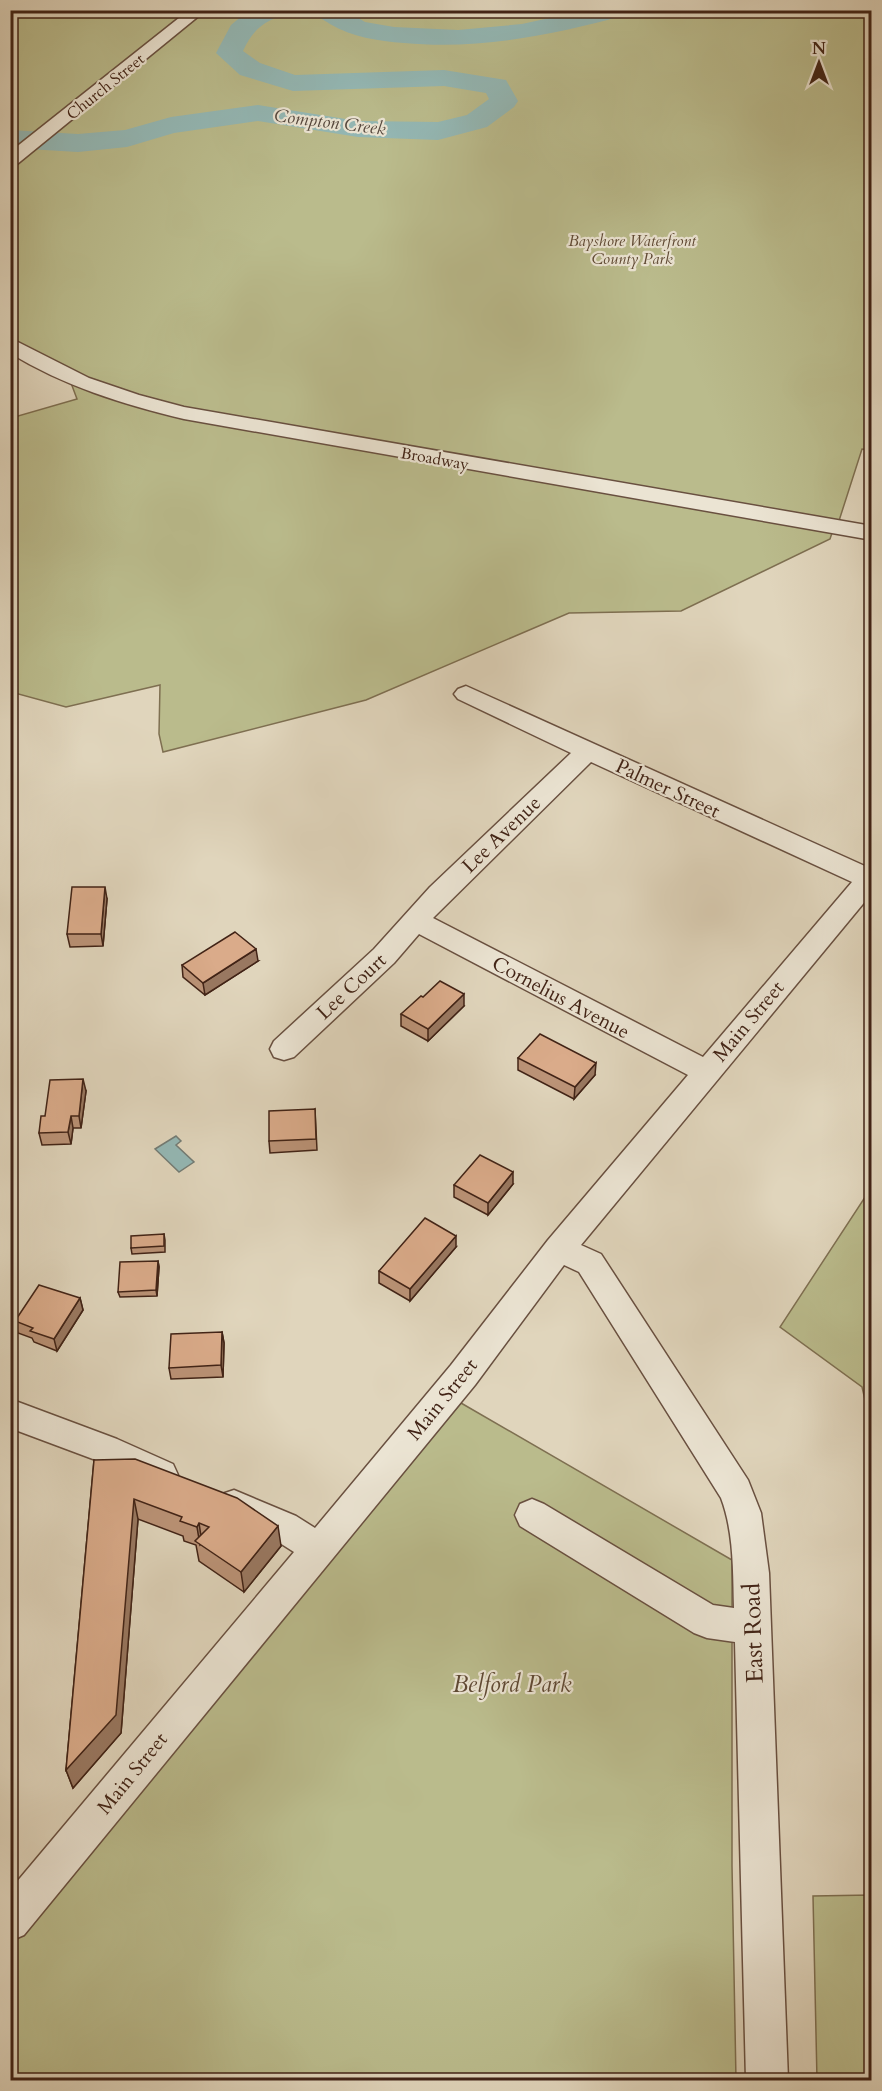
<svg xmlns="http://www.w3.org/2000/svg" width="882" height="2091" font-family="Cardo,serif">
<style>
.green{fill:#babb8c;stroke:#7e6f51;stroke-width:1.5}
.water{fill:#94b8b5;stroke:#737c75;stroke-width:1.5}
.lines{fill:none;stroke-linecap:round;stroke-linejoin:round}
.river{fill:#94b8b5;fill-rule:evenodd}
.minor-casing{stroke:#695040;stroke-width:3}
.minor{fill:#ebe4d3;fill-rule:evenodd}
.wall{fill:#bb9377;stroke:#412316;stroke-width:1.5}
.shaded-wall{fill:#997861;stroke:#412316;stroke-width:1.5}
.building{fill:#daab8a;stroke:#412316;stroke-width:1.5}
.labels{text-anchor:middle;stroke-width:4.5;stroke-linejoin:round;paint-order:stroke}
.far-street-label{font-size:16px;fill:#412316;stroke:#ebe4d3}
.far-park-label{font-size:16px;font-style:italic;fill:#5f4934;stroke:#ebe4d3}
.far-water-label{font-size:18px;font-style:italic;fill:#56483e;stroke:#ebe4d3}
.street-label{font-size:20px;fill:#412316;stroke:#ebe4d3}
.near-street-label{font-size:24px;fill:#412316;stroke:#ebe4d3}
.near-park-label{font-size:24px;font-style:italic;fill:#5f4934;stroke:#ebe4d3}
</style>
<rect width="100%" height="100%" fill="#e0d5bc"/>
<filter id="stains"><feTurbulence type="fractalNoise" baseFrequency=".00333" numOctaves="4"/><feColorMatrix values="0 0 0 0 .2 0 0 0 0 .09 0 0 0 0 .02 0 0 0 .5 -.17"/></filter>
<radialGradient id="worn" r=".72"><stop offset=".6" stop-color="#630" stop-opacity="0"/><stop offset="1" stop-color="#630" stop-opacity=".3"/></radialGradient>
<path class="green" d="M11 11H871V450L862 449 837 527H834L830 539 681 611 569 613 366 700 163 752 159 734 160 685 66 707 11 692V418L77 399 68 375 11 341Z
M871 1188V1425L862 1387 780 1327Z
M461 1403 732 1560V1866L736 2080H11V1947Z
M871 1895V2080H817L813 1896Z"/>
<path class="water" d="M176 1136 181 1141 176 1145 194 1162 179 1172 155 1149Z"/>
<g class="lines">
<path class="river" d="M249 10H286C281 17 276 17 269 21 256 28 249 38 243 51L260 63 295 75 444 70 506 80 518 101 514 107 487 127 438 140 358 137 258 121 174 133 127 147 78 152 10 148V130L78 134 125 130 171 117 258 105 358 121 438 122 467 115 489 99 486 93 444 86 293 91 240 75 216 53 231 25Z
M311 10H345L365 22 394 27 458 30 522 24 586 10H630L626 15C553 35 480 50 404 43 378 41 352 37 330 24 323 19 316 17 311 10Z"/>
<defs>
<path id="minor" d="M189 10H206L16 165 10 166V152Z
M10 338 89 378 139 395 184 407 872 526V540L184 419C122 404 64 386 10 353Z
M466 686 867 867 872 866V893L581 1245 601 1254 748 1480 761 1513 769 1573 788 2080H746L735 1642 707 1638 694 1633 520 1526 515 1515 520 1504 532 1499 544 1504 713 1605 734 1608C733 1572 734 1532 721 1498L579 1272 564 1265 475 1385 24 1935 10 1941V1890L294 1552 272 1538 222 1516 217 1505 222 1494 234 1490 296 1516 315 1528 451 1365 548 1240 688 1075 419 934 394 963 294 1057 284 1060 274 1057 270 1049 274 1041 374 949 430 887 571 753 458 699 454 694 458 689ZM591 762 852 882 703 1057 433 918Z
M10 1399 117 1439 173 1464 178 1475 173 1486 161 1490 93 1459 10 1428Z"/>
</defs>
<use href="#minor" class="minor-casing"/>
<use href="#minor" class="minor"/>
</g>
<path class="wall" d="M107 899 103 946 70 947 67 934Z
M258 961 205 995 183 977 182 965Z
M423 997 464 1006 428 1041 401 1026V1014Z
M518 1058 595 1075 574 1099 518 1070Z
M86 1091 81 1128H73L71 1144 42 1145 39 1133 45 1116Z
M315 1109 317 1150 270 1153 269 1141Z
M513 1184 488 1215 454 1197V1185Z
M164 1234 165 1240V1252L132 1254 131 1248Z
M456 1247 410 1301 379 1283V1271Z
M158 1261 159 1267 157 1296 120 1297 118 1292Z
M80 1298 83 1310 57 1351 34 1342 32 1338 18 1333 15 1321Z
M222 1332 224 1343 223 1377 171 1379 169 1368Z
M94 1460 281 1546 244 1592 199 1561 196 1545 184 1541 183 1536 138 1519 121 1733 73 1788 66 1770Z"/>
<path class="shaded-wall" d="M105 887 107 899 103 946 101 934Z
M256 949 258 961 205 995 203 983Z
M464 994V1006L428 1041V1029Z
M596 1063 595 1075 574 1099 575 1087Z
M83 1079 86 1091 81 1128 79 1116Z
M71 1116 73 1128 71 1144 68 1132Z
M513 1172V1184L488 1215V1203Z
M456 1236V1247L410 1301V1289Z
M158 1261 159 1267 157 1296 156 1290Z
M80 1298 83 1310 57 1351 54 1339Z
M222 1332 224 1343 223 1377 221 1365Z
M134 1499 138 1519 121 1733 73 1788 66 1770Z
M199 1523 202 1543 200 1545 197 1527Z
M278 1526 281 1546 244 1592 241 1572Z"/>
<path class="building" d="M72 887H105L101 934H67Z
M235 932 256 949 203 983 182 965Z
M440 981 464 994 428 1029 401 1014 421 996 423 997Z
M540 1034 596 1063 575 1087 518 1058Z
M83 1079 79 1116H71L68 1132 39 1133 41 1116H45L50 1080Z
M315 1109 316 1139 269 1141V1111Z
M480 1155 513 1172 488 1203 454 1185Z
M425 1218 456 1236 410 1289 379 1271Z
M164 1234V1246L131 1248V1236Z
M158 1261 156 1290 118 1292 120 1262Z
M39 1285 80 1298 54 1339 30 1331 33 1328 15 1321Z
M222 1332 221 1365 169 1368 171 1334Z
M135 1459 237 1498 278 1526 241 1572 195 1541 209 1527 199 1523 197 1527 180 1521 182 1517 134 1499 116 1715 66 1770 94 1460Z"/>
<g class="labels">
<g class="far-street-label">
<text transform="translate(105 86) rotate(-39)" y="6">Church Street</text>
<text transform="translate(435 458) rotate(10)" y="6">Broadway</text>
</g>
<g class="far-park-label">
<text x="632" y="246">Bayshore Waterfront<tspan x="632" dy="18">County Park</tspan></text>
</g>
<g class="far-water-label">
<text transform="translate(330 122) rotate(7)" y="6">Compton Creek</text>
</g>
<g class="street-label">
<text transform="translate(668 788) rotate(25)" y="7">Palmer Street</text>
<text transform="translate(501 834) rotate(-44)" y="7">Lee Avenue</text>
<text transform="translate(351 986) rotate(-43)" y="7">Lee Court</text>
<text transform="translate(561 997) rotate(28)" y="7">Cornelius Avenue</text>
<text transform="translate(748 1021) rotate(-50)" y="7">Main Street</text>
<text transform="translate(442 1399) rotate(-51)" y="7">Main Street</text>
<text transform="translate(132 1773) rotate(-51)" y="7">Main Street</text>
</g>
<g class="near-street-label">
<text transform="translate(753 1633) rotate(-92)" y="8">East Road</text>
</g>
<g class="near-park-label">
<text x="512" y="1692">Belford Park</text>
</g>
</g>
<rect width="882" height="2091" fill="none" stroke="#e0d5bc" stroke-width="36"/>
<rect x="12" y="12" width="858" height="2067" fill="none" stroke="#412316" stroke-width="3"/>
<rect x="18" y="18" width="846" height="2055" fill="none" stroke="#412316" stroke-width="1.5"/>
<g transform="translate(819 63)" stroke="#ebe4d3" stroke-width="4.5" paint-order="stroke">
<path d="M0-4.5L10 22L0 15L-10 22Z" fill="#412316"/>
<text y="-9" font-size="16" font-weight="bold" text-anchor="middle" fill="#412316">N</text>
</g>
<rect width="100%" height="100%" filter="url(#stains)"/>
<rect width="100%" height="100%" fill="url(#worn)"/>
</svg>
